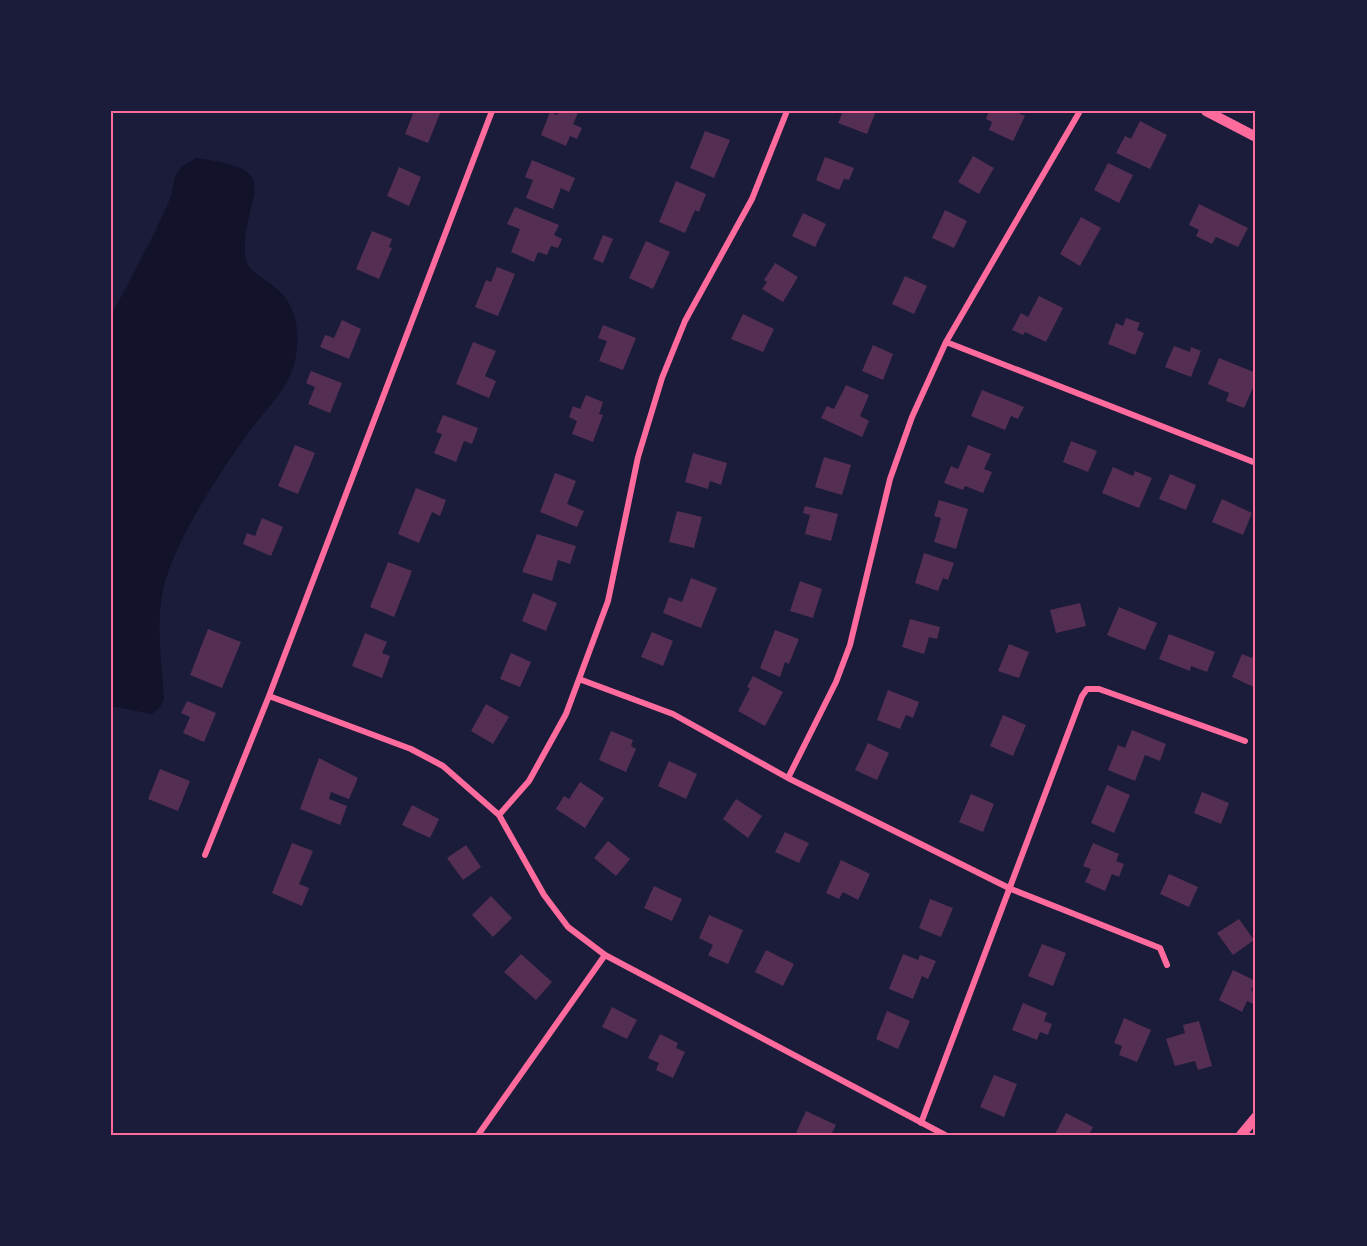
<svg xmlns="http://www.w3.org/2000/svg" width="1367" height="1246" font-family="Barlow,sans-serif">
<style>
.water{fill:#12122b}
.building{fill:#542f53}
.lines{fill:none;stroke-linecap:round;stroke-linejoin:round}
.minor{stroke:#ff6b9d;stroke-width:6}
.tertiary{stroke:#ff6b9d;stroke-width:10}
.neatline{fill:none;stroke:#ff6b9d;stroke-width:2}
</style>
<rect width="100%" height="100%" fill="#1b1b3a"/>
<path class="water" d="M196 158C290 170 242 193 245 254 246 273 265 278 277 289 297 305 301 336 295 360 289 389 266 409 249 432 221 470 175 540 164 586 155 622 162 662 164 699L160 707 152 714 111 706V316L154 234 171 197 175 176 181 167Z"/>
<path class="building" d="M407 111H441L428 143 405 134 413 114Z
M559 111H579L573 124 582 128 577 139 570 136 566 146 541 135 550 112 557 115Z
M843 111H876L867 134 838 123Z
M989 111H1014L1025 116 1013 141 989 130 992 122 986 119Z
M1140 121 1167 135 1150 169 1116 153 1125 136 1131 139Z
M705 131 730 140 714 178 690 168Z
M973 156 994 168 979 194 958 182Z
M825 157 854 168 849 180 844 179 839 190 816 180Z
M532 160 575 178 569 192 561 188 553 209 526 198 533 180 525 177Z
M1108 163 1133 175 1119 203 1094 190Z
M399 167 421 177 409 206 387 196Z
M676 181 706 194 699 212 695 210 685 233 659 222Z
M1199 204 1248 228 1238 247 1216 237 1212 244 1196 236 1199 230 1189 225Z
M515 207 559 225 554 235 562 239 558 248 551 246 547 255 538 252 534 262 511 252 520 229 507 224Z
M945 210 967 221 954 248 932 238Z
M803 213 826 224 815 247 792 236Z
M1081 217 1101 228 1080 266 1060 254Z
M372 231 392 239 389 247 392 248 379 279 356 269Z
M603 235 613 239 603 263 593 259Z
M646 241 670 252 653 289 629 278Z
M775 263 798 277 783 302 762 289 767 282 764 280Z
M497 267 515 274 498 316 475 307 486 280 491 282Z
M905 276 927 286 914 314 892 304Z
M1039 296 1063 308 1046 342 1025 332 1023 335 1012 330 1021 313 1028 317Z
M743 314 774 329 763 352 731 339Z
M1126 318 1140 323 1137 330 1144 333 1135 355 1108 344 1116 323 1123 326Z
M342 320 361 329 349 359 320 347 325 335 334 338Z
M603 325 636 338 623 370 599 361 607 341 598 338Z
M473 342 496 351 485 376 496 381 489 398 456 384Z
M873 345 893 354 883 380 862 371Z
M1174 346 1190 352 1191 347 1201 351 1191 377 1165 367Z
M1219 358 1256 373V381L1244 408 1226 401 1229 393 1208 384Z
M311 371 342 383 330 413 308 404 315 387 306 383Z
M846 385 869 395 860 416 869 421 862 437 821 418 827 406 834 409Z
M982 390 1024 407 1018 419 1011 416 1005 430 971 416Z
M586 395 603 402 599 414 603 415 593 442 572 434 577 421 569 417 573 406 580 409Z
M443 415 478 428 472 444 464 441 456 462 434 453 442 434 436 432Z
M1071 441 1097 451 1088 472 1063 462Z
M295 445 315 453 298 494 278 486Z
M968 445 991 454 984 469 992 472 983 493 965 486 963 490 944 483 951 466 958 469Z
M693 453 727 463 721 485 710 481 708 489 685 482Z
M824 457 851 465 842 495 815 487Z
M1113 467 1133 476 1135 471 1152 478 1139 508 1102 493Z
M555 473 576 481 567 504 584 511 577 527 540 512Z
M1170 474 1196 485 1186 510 1159 499Z
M416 488 446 500 440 516 432 512 419 543 398 534Z
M1222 499 1252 513 1243 535 1212 522Z
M939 500 968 509 956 549 934 542 941 518 934 516Z
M805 506 838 514 831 541 805 534 810 515 803 513Z
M677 511 702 517 694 548 669 542Z
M262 518 283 527 271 556 243 544 247 533 255 536Z
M537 534 576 546 570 564 558 560 552 581 522 572Z
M924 553 954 563 948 580 943 578 938 591 915 583Z
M388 562 412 571 394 617 370 607Z
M691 578 717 588 701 628 663 613 669 597 682 602Z
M800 581 822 589 813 618 790 611Z
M533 593 557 603 546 631 522 621Z
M1080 603 1086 626 1056 633 1050 610Z
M1119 607 1157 623 1145 650 1107 635Z
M910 619 940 627 937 639 929 637 924 654 902 647Z
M208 629 241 642 222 688 190 675Z
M775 630 799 639 789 664 785 662 780 677 760 668Z
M652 632 673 641 663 666 641 657Z
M365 633 387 642 382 653 390 656 382 678 352 666Z
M1169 634 1215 652 1207 672 1191 666 1190 671 1159 659Z
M1009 644 1029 652 1019 678 998 671Z
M1256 648V688L1232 677 1242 654 1252 658Z
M511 653 531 662 520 687 500 679Z
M753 676 783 692 765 726 738 711 750 688 747 687Z
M888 690 919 702 913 718 906 715 900 729 877 720Z
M187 701 216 713 204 742 183 733 190 717 181 713Z
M486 704 509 717 493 744 471 731Z
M1003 715 1026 725 1013 756 990 746Z
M1132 730 1166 744 1160 761 1145 755 1135 781 1108 770 1118 745 1125 748Z
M611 731 633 740 631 746 636 749 626 772 599 760Z
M868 743 889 753 877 780 855 770Z
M319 758 358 778 349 799 331 792 329 799 347 806 340 825 300 809Z
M669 761 697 774 686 799 658 786Z
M160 769 190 781 178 811 148 799Z
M580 782 604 798 585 828 556 809 564 796 569 799Z
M1107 785 1130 795 1114 833 1091 823Z
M1202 792 1229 803 1221 824 1194 813Z
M971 794 994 804 983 832 959 822Z
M736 799 762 816 748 838 723 819Z
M412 805 439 819 430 838 402 825Z
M785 832 809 843 799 863 775 852Z
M608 841 630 859 616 876 594 858Z
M292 843 313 851 299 884 309 888 302 906 272 893Z
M1093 843 1119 854 1116 861 1124 864 1119 877 1112 874 1105 891 1085 882 1091 869 1083 866Z
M466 845 481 867 463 880 447 858Z
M841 860 870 874 858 900 843 892 839 899 826 893Z
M1169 874 1198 887 1189 907 1160 894Z
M654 886 682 899 672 921 644 908Z
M491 896 512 918 493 937 472 915Z
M930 899 953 908 941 937 919 928Z
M709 915 743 930 728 964 708 955 713 945 699 938Z
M1239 919 1254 940 1233 955 1217 933Z
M1042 944 1066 953 1053 986 1028 976Z
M766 950 794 964 783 986 755 972Z
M521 954 552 982 536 1000 504 972Z
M903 954 918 960 920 955 936 961 928 979 922 976 913 999 889 989Z
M1233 970 1256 981 1251 990 1256 993V1001L1254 1004 1247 1001 1242 1012 1219 1000Z
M1023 1003 1047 1013 1044 1021 1052 1024 1048 1035 1040 1032 1037 1040 1012 1030Z
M612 1007 637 1020 627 1039 602 1027Z
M887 1011 910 1021 898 1049 876 1039Z
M1124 1018 1151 1030 1137 1062 1119 1055 1122 1046 1114 1043Z
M1199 1021 1212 1066 1198 1070 1195 1061 1175 1066 1166 1039 1185 1033 1183 1025Z
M660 1034 678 1043 676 1048 685 1052 673 1078 656 1070 659 1063 648 1058Z
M994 1075 1017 1084 1004 1117 980 1107Z
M806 1111 836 1125 831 1135H795Z
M1066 1113 1093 1127 1089 1135 1055 1134Z"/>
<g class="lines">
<path class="minor" d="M946 342 1256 463
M579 679 673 714 788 778 1011 889 1160 948 1167 965
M269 696 411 749 443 766 499 815 544 895 568 927 605 955 945 1135
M788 778 836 682 850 645 890 479 912 417 946 342 1080 111
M499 815 529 781 566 714 608 601 638 457 662 378 685 321 752 199 787 111
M205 855 269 696 492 111
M921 1123 1082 696 1087 689H1099L1245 741
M478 1135 605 955"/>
<path class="tertiary" d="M1206 111 1256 137
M1241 1135 1256 1117"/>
</g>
<rect width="1367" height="1246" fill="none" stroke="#1b1b3a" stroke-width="225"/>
<rect x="112" y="112" width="1142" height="1022" class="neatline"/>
</svg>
